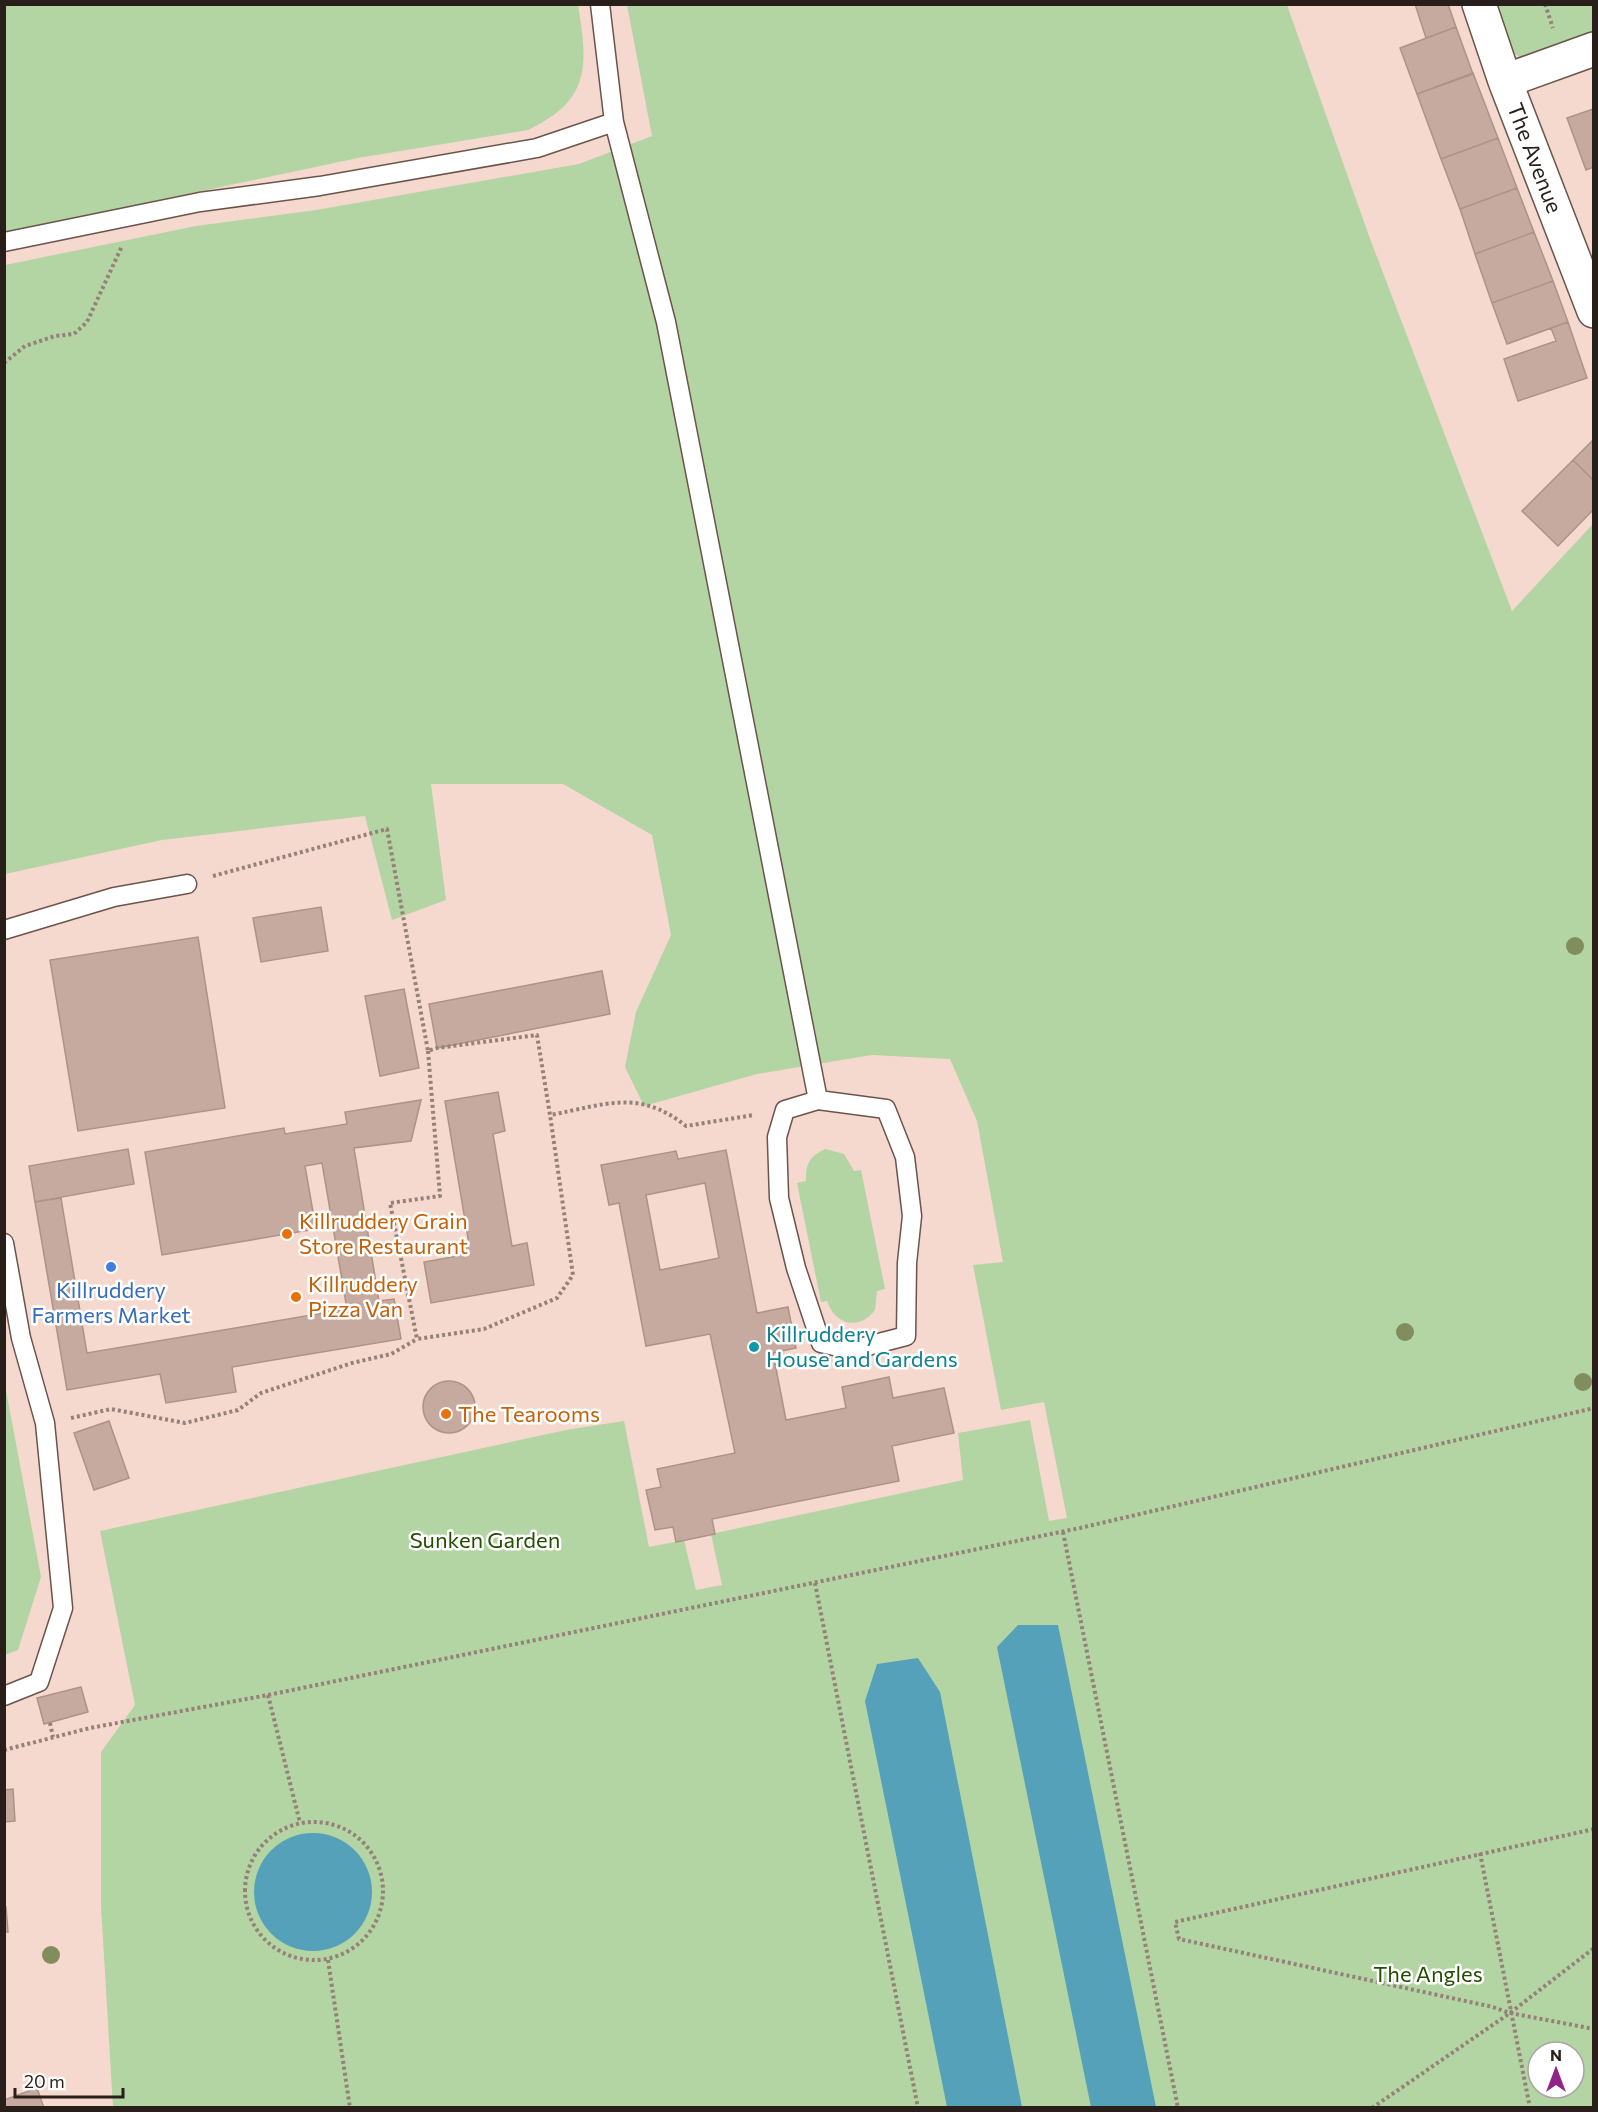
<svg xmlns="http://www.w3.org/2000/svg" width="1598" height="2112" font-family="Commissioner,sans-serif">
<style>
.green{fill:#b3d4a3;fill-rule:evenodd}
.water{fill:#55a1b9}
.building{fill:#c6aaa0;stroke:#ad9288;stroke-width:1.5;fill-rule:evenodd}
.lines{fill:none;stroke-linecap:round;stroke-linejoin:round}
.service-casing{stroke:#6c544b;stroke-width:21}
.minor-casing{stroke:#6c544b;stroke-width:36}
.path{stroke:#958179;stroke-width:4;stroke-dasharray:3 3;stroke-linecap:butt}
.service{stroke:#fff;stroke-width:18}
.minor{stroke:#fff;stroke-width:33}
.tree{fill:#828d5d}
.food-dot{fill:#e8710a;stroke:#fff;stroke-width:2}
.shop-dot{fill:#3f7fe0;stroke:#fff;stroke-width:2}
.culture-dot{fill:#0f9aa8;stroke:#fff;stroke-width:2}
.labels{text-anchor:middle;stroke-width:5;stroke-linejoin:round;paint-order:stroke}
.street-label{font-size:22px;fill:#281e1a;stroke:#fff}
.food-label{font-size:22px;fill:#c56008;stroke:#fff;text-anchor:start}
.shop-label{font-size:22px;fill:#366cbe;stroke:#fff}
.culture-label{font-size:22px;fill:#0d838f;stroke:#fff;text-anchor:start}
.park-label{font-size:22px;fill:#234e00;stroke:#fff}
</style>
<rect width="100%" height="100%" fill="#f6d9ce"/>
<path class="green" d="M5 5H578C588 66 591 100 528 130L358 158 70 219 5 237Z
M627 5H1287L1369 236 1512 611 1593 524V2107H113L101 1906V1752L135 1705 100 1531 566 1430 624 1421 649 1547 684 1540 696 1590 722 1585 711 1534 963 1480 958 1433 1030 1420 1049 1521 1067 1518 1044 1402 1001 1410 973 1265 1003 1262 977 1121 950 1059 872 1055 757 1074 644 1106 625 1067 636 1012 671 935 652 835 563 784H431L446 900 392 920 365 816 162 840 5 874V265L196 226 316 210 579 164 652 136ZM1538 2052H1574V2088H1538Z
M1493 5H1593V34L1526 59C1503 54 1500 25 1493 5Z
M825 1149 844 1154 854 1171 861 1170 885 1289 877 1291 875 1310C859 1331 835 1325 827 1301L821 1302 797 1183 806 1181C805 1164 810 1156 825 1149Z
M5 1385 41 1577 18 1650 5 1655Z"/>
<path class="water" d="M1018 1625H1058L1156 2107H1091L997 1647Z
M918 1658 940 1692 1022 2107H947L865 1701 877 1664Z
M254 1892a59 59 0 1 1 118 0a59 59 0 1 1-118 0Z"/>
<path class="building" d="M1415 4H1448L1456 27 1426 38Z
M1456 27 1473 74 1417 94 1400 48Z
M1473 73 1498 138 1441 159 1417 94Z
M1593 109 1594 167 1586 170 1567 118Z
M1498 138 1517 188 1460 209 1441 159Z
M1517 188 1534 232 1475 254 1460 209Z
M1534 232 1553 281 1492 303 1475 254Z
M1553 281 1568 322 1507 344 1492 303Z
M1568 322 1587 378 1518 401 1504 359 1556 341 1551 328Z
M1594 439V481L1573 460Z
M1573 460 1594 481V509L1558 546 1522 511Z
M321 907 328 951 261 962 253 918Z
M198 937 225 1108 78 1131 50 960Z
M602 971 610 1014 437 1048 429 1004Z
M404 989 419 1068 380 1076 365 996Z
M498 1092 505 1131 493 1134 512 1246 527 1243 534 1285 431 1303 424 1262 458 1256 456 1246 469 1244 445 1101Z
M421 1100 411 1141 354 1148 379 1301 394 1299 401 1339 232 1367 236 1392 166 1403 160 1374 67 1390 35 1202 61 1198 87 1353 347 1309 322 1163 305 1166 316 1229 162 1255 145 1152 284 1128 285 1134 347 1124 345 1112Z
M128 1149 134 1184 35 1202 29 1166Z
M726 1150 757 1313 788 1307 796 1348 773 1353 786 1420 846 1408 842 1387 889 1377 893 1398 944 1388 954 1433 892 1446 899 1481 712 1519 715 1534 676 1542 673 1527 655 1530 646 1490 661 1487 657 1469 735 1453 710 1334 646 1346 619 1203 609 1205 601 1165 676 1151 678 1159ZM705 1183 719 1258 660 1270 646 1195Z
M423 1407a26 26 0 1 1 52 0a26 26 0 1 1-52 0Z
M109 1421 129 1478 94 1490 74 1433Z
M81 1687 88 1712 44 1724 37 1698Z
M13 1789 15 1821 4 1822V1790Z
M4 1907H6L8 1932H4Z
M37 2088 44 2108H4V2100Z"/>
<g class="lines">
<defs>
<path id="service" d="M600 4 614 122 666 322 818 1100 886 1109 905 1157 912 1216 907 1263 906 1336 852 1350 821 1343 796 1268 779 1198 777 1137 785 1110 818 1100
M4 242 200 202 320 186 537 148 614 122
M4 930 114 897 187 884
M4 1243 21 1338 45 1423 63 1608 39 1682 4 1696"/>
<path id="minor" d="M1479 4 1505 81 1594 311
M1505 81 1594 49"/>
</defs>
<use href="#service" class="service-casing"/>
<use href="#minor" class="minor-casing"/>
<path class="path" d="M1545 4 1553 28
M4 363 25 346 55 336 74 334 87 322 122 246
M213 876 387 829 428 1051 437 1048 537 1035 550 1115C605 1105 638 1088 686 1126L754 1115
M428 1051 440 1196 390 1203 417 1339 484 1329 557 1298 573 1275 550 1115
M71 1418 111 1409 185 1423 238 1410 261 1393 352 1363 391 1354 417 1339
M1063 1532 1178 2108
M815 1583 918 2108
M268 1695 300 1823
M50 1723 53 1737
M4 1750 90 1728 268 1695 1080 1528 1594 1408
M245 1891a69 69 0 1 1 138 0a69 69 0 1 1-138 0Z
M1594 1829 1175 1922 1179 1939 1493 2007 1510 2013 1594 2029
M1480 1853 1530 2108
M328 1960 350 2108
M1372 2108 1510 2013 1594 1948"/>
<use href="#service" class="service"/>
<use href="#minor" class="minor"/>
</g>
<g class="tree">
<circle cx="1575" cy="946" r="9"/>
<circle cx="1405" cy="1332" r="9"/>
<circle cx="1583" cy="1382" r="9"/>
<circle cx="51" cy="1955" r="9"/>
</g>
<g class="food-dot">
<circle cx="287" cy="1234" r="6"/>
<circle cx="296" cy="1297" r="6"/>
<circle cx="446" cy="1414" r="6"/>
</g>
<circle class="shop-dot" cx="111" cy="1267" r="6"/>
<circle class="culture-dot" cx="754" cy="1347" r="6"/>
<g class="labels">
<g class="street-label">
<text transform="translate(1535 158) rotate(69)" y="8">The Avenue</text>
</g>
<g class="food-label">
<text x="299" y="1229">Killruddery Grain<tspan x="299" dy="25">Store Restaurant</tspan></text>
<text x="308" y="1292">Killruddery<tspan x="308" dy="25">Pizza Van</tspan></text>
<text x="458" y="1422">The Tearooms</text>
</g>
<g class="shop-label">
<text x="111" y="1298">Killruddery<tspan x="111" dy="25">Farmers Market</tspan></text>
</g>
<g class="culture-label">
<text x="766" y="1342">Killruddery<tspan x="766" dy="25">House and Gardens</tspan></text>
</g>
<g class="park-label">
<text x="485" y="1548">Sunken Garden</text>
<text x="1428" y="1982">The Angles</text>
</g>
</g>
<rect width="1598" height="2112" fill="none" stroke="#281e1a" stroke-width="12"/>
<g transform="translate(1556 2070)"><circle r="28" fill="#ffffff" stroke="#a9a5a3" stroke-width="1.5"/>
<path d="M0-4.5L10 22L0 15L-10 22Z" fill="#902589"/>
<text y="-9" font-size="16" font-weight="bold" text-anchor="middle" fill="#281e1a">N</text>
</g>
<path d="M15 2088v9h108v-9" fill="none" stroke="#281e1a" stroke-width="3"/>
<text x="24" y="2088" font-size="18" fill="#281e1a" stroke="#ffffff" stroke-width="4.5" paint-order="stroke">20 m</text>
</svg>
